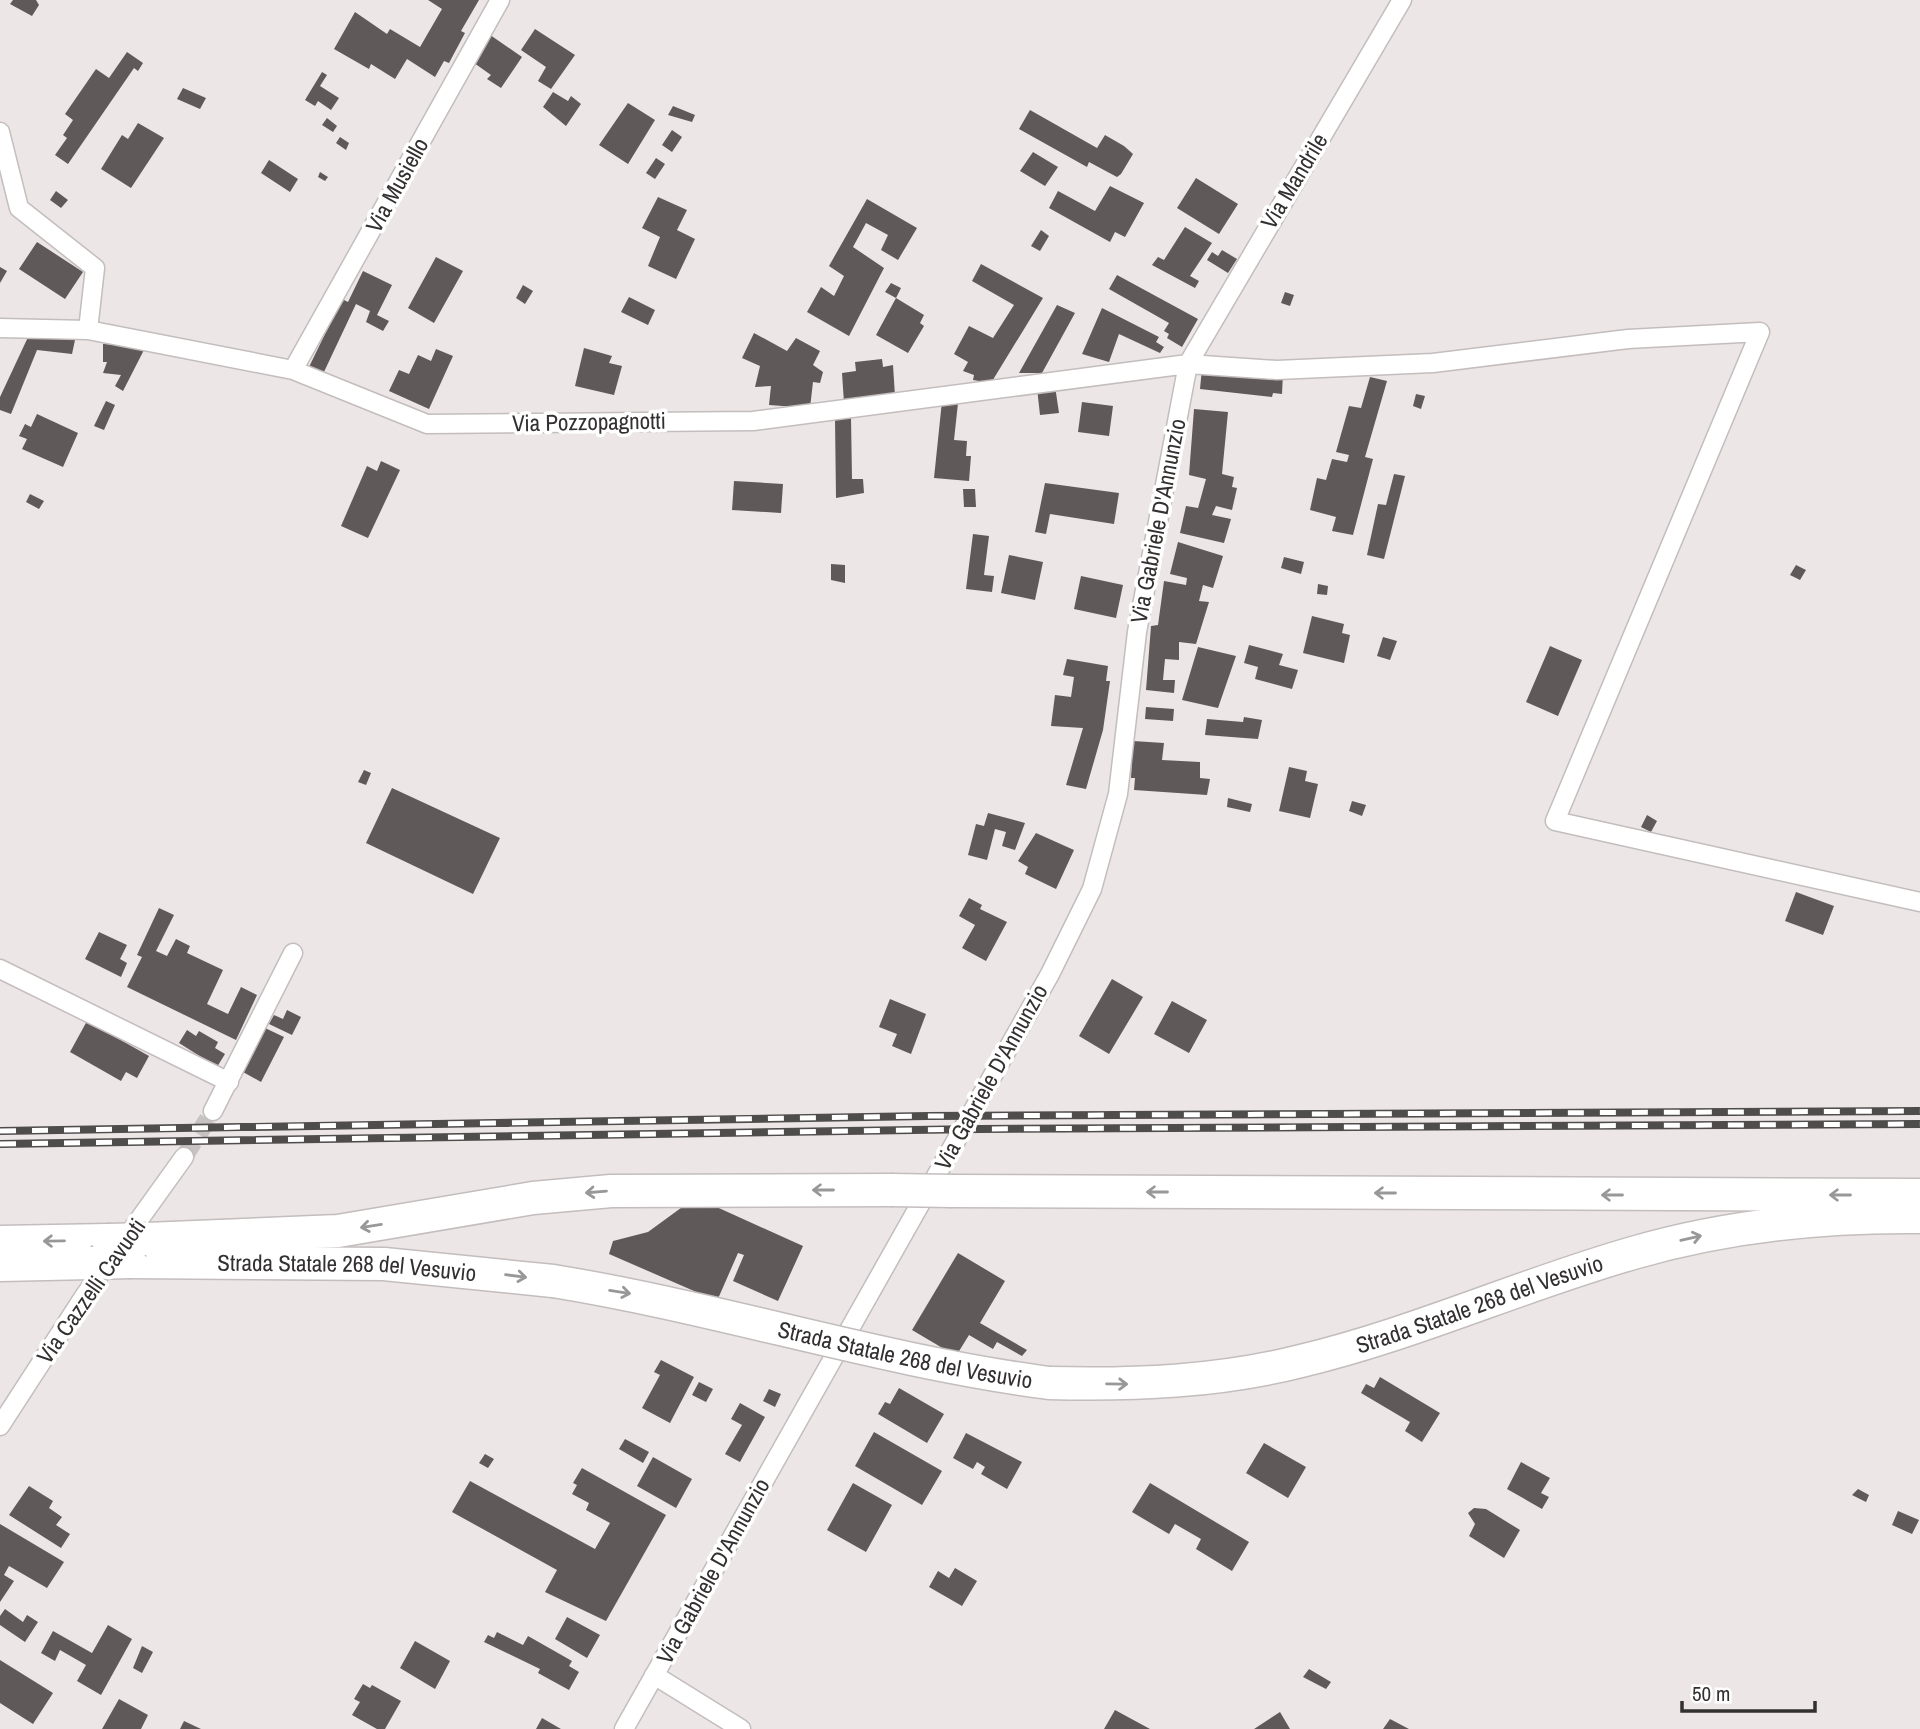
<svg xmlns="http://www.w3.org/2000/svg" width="1920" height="1729" font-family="'Archivo Narrow',sans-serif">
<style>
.building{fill:#5f5959}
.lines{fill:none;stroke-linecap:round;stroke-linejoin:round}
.street-tunnel{stroke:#c8c2c2;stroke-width:18;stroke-dasharray:18 9;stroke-linecap:butt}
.street-casing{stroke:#c4bdbd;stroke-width:21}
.highway-casing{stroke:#c4bdbd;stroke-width:35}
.street{stroke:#fff;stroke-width:18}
.highway{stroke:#fff;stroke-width:32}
.rail-casing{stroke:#4f4c4c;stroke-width:8}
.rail{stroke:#fff;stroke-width:5;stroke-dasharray:16;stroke-linecap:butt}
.highway-bridge-casing{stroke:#c4bdbd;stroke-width:35;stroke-linecap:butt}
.highway-bridge{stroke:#fff;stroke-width:32}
.oneway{stroke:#999898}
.labels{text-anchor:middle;stroke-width:7;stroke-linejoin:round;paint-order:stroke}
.street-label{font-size:23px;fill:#333030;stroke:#fff}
</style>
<rect width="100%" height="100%" fill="#ede6e6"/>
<path class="building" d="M13 0H36L39 5 32 16 10 4Z
M428 0H479L461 31 465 33 449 63 444 61 435 77 407 59 395 79 371 64 369 69 334 49 355 12 387 34 390 29 420 47 442 9Z
M535 29 575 55 551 89 538 81 546 67 521 50Z
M483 30 522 57 501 88 487 79 491 75 467 58Z
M127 52 143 63 138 71 134 68 68 164 55 155 67 138 63 135 73 120 65 114 96 69 109 78Z
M322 72 327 75 320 86 339 98 331 110 318 101 315 106 305 100Z
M183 88 206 98 200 109 177 99Z
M553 92 568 101 571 96 581 104 566 126 543 107Z
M628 103 655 120 628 164 599 145Z
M673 106 695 115 692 122 668 115Z
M1030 110 1097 148 1105 135 1124 146 1133 154 1121 174 1117 177 1089 162 1087 167 1019 129Z
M327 118 337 126 333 132 322 125Z
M138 123 164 138 131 188 101 169 122 135 128 139Z
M672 130 682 137 672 152 662 145Z
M340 137 349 143 346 150 336 143Z
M1033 152 1058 167 1045 186 1020 171Z
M656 158 665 164 655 179 646 173Z
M269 160 298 179 290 192 261 173Z
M320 172 328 177 325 181 318 177Z
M1196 178 1238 204 1219 234 1177 208Z
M1110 186 1144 203 1125 237 1115 232 1110 242 1049 208 1058 191 1095 211Z
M56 191 68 200 61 208 50 200Z
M658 197 687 210 677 230 695 239 676 279 648 266 660 237 642 228Z
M867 199 917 228 898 260 881 250 888 235 866 223 853 247 884 268 849 336 807 312 821 287 834 296 844 276 829 266Z
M1185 227 1212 243 1190 276 1199 281 1195 288 1152 265 1158 257 1164 260Z
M1041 230 1049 236 1040 251 1031 246Z
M37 242 83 272 65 299 19 269Z
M1222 250 1237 259 1228 273 1207 260 1212 252 1218 256Z
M436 257 463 271 434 323 408 308Z
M981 264 1043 298 991 383 973 380 974 375 963 371 968 362 954 354 969 326 993 338 1014 305 972 281Z
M0 267 7 271 0 283Z
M363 271 392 285 377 315 389 321 383 331 366 322 370 311 356 304 323 374 309 367 342 299 348 302Z
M1117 275 1198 319 1182 347 1167 338 1169 334 1164 331 1169 323 1109 289Z
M891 283 901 288 896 298 924 315 920 323 924 326 908 353 876 335 896 298 885 292Z
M523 285 533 291 525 304 516 298Z
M1285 292 1294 295 1290 306 1281 303Z
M629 297 655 310 648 325 621 312Z
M1057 305 1075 313 1042 373H1019Z
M1102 308 1159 337 1156 342 1164 347 1160 353 1119 334 1109 362 1082 354Z
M754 333 787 351 796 338 820 351 813 365 823 372 820 383 813 382 810 408 769 405 771 386 755 387 760 366 742 358Z
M29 335 75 340 72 354 37 350 11 414 0 410V397Z
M103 344 146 346 123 391 115 386 121 375 103 373 107 362H103Z
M584 348 612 356 609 363 622 366 614 395 575 386Z
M436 349 453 356 429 409 389 391 399 370 409 374 418 355 431 361Z
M882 359 883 367 893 365 895 396 844 403 842 373 856 371 855 362Z
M1202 368 1283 373 1282 394 1273 393 1272 397 1200 389Z
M1370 377 1387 381 1365 457 1373 459 1353 535 1332 531 1336 517 1310 510 1317 478 1326 480 1332 459 1347 462 1349 455 1336 452 1349 406 1361 408Z
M1055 386 1059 413 1040 415 1037 388Z
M1416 394 1425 396 1421 409 1413 406Z
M106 401 115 405 104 430 94 426Z
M942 401 958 403 954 440 967 441 966 456H971L969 481 934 478Z
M1082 402 1113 406 1109 436 1078 432Z
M1194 409 1228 412 1222 474 1234 477 1232 487 1237 488 1232 510 1216 506 1212 515 1231 519 1224 543 1180 533 1186 506 1198 508 1206 479 1189 475Z
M37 414 78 433 63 467 22 449 27 439 19 436 25 424 31 427Z
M851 418 852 479H863L864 493 836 498 835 419Z
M381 461 400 470 368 538 341 526 367 466 377 471Z
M1394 474 1405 476 1384 559 1367 555 1378 504 1386 505Z
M734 481 783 484 781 513 732 510Z
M1045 483 1119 493 1114 524 1050 514 1046 534 1035 532Z
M963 489H975L976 507H964Z
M30 494 44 501 39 509 26 502Z
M973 534 989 536 984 575 994 576 992 592 966 589Z
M1178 542 1223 556 1213 588 1203 585 1199 601 1209 602 1196 644 1179 642V660L1165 659 1163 680H1175L1174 693 1146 690 1151 626 1158 625 1164 581 1186 585 1187 578 1170 574Z
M1009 555 1043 562 1035 600 1001 593Z
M1284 557 1304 562 1301 574 1281 568Z
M831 564 845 565V583L831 580Z
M1796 565 1806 570 1800 580 1790 575Z
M1081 576 1123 585 1116 618 1074 609Z
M1318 584 1328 586 1327 595 1317 594Z
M1312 616 1344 624 1342 633 1350 635 1344 663 1303 653Z
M1383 637 1397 641 1390 660 1377 656Z
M1249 645 1283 654 1279 665 1298 670 1292 689 1255 679 1258 667 1244 663Z
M1550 646 1582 660 1558 716 1526 702Z
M1198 647 1236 656 1218 708 1182 700Z
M1067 659 1108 666 1106 681H1110L1103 730 1086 789 1066 785 1083 728 1051 726 1055 695 1071 697 1074 677 1063 675Z
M1146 707 1174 709 1173 721 1145 719Z
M1244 717 1262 720 1258 739 1205 735 1207 719 1243 722Z
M1133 741 1164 743 1162 760 1200 762V778L1210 779 1207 795 1134 790 1135 778H1131Z
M1289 767 1307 771 1305 781 1318 784 1310 818 1279 811Z
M364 770 371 773 366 785 358 782Z
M392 788 500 838 473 894 366 843Z
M1228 798 1252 804 1250 812 1227 807Z
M1352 801 1366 805 1362 816 1349 811Z
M988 813 1025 823 1015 850 1002 846 1006 832 995 829 987 860 968 855 976 824 984 826Z
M1647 815 1657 821 1651 832 1641 827Z
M1036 833 1074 850 1056 889 1025 874 1028 867 1018 861Z
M1796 892 1834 906 1823 935 1785 921Z
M969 898 982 905 980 909 1007 922 986 961 962 948 975 925 959 916Z
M159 908 174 915 156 951 167 956 176 939 190 946 187 953 223 970 207 1004 228 1014 241 987 257 995 236 1040 127 987 142 957 137 955Z
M99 932 127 945 120 959 127 963 121 977 85 959Z
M1112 979 1143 997 1109 1054 1079 1036Z
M890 999 926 1014 911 1054 892 1046 897 1034 879 1027Z
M1172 1001 1207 1020 1189 1053 1154 1034Z
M287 1010 301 1017 292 1035 269 1024 274 1015 283 1019Z
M87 1021 149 1056 137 1078 126 1072 121 1081 70 1052Z
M265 1028 284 1037 261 1082 243 1072Z
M187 1030 196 1036 199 1031 218 1042 215 1048 225 1054 217 1067 179 1043Z
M710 1204 803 1246 778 1301 733 1281 744 1255 738 1253 717 1301 609 1254 613 1241 648 1232 685 1205Z
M958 1253 1005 1281 980 1323 1027 1350 1022 1356 997 1342 993 1349 969 1335 956 1356 912 1330Z
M661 1360 694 1377 670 1423 642 1408 660 1375 654 1372Z
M1380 1377 1440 1413 1422 1442 1405 1431 1410 1422 1361 1393 1366 1384 1374 1388Z
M699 1382 713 1389 706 1402 692 1395Z
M899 1388 944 1414 927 1443 878 1414 885 1402 890 1404Z
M769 1389 781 1394 775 1407 763 1401Z
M740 1403 765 1417 740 1462 725 1454 742 1425 731 1419Z
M874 1432 942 1471 922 1505 855 1466Z
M966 1433 1022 1462 1007 1489 981 1474 985 1467 977 1462 973 1469 953 1458Z
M625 1439 649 1452 643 1463 619 1449Z
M1264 1443 1306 1467 1288 1498 1246 1473Z
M485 1454 494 1459 488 1468 479 1463Z
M653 1457 692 1479 676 1508 637 1486Z
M1521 1462 1550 1478 1541 1493 1549 1497 1542 1509 1507 1489Z
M582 1468 666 1515 606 1621 545 1592 557 1570 452 1512 470 1481 595 1549 610 1523 586 1510 589 1503 572 1494 577 1485 573 1483Z
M853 1483 892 1505 866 1552 827 1530Z
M1150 1483 1249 1542 1232 1571 1196 1549 1201 1539 1175 1524 1169 1534 1132 1512Z
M29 1486 53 1501 49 1508 62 1517 56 1525 70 1534 61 1548 9 1515Z
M1858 1489 1869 1495 1866 1502 1852 1495Z
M1474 1508 1486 1509 1520 1530 1504 1558 1469 1536 1475 1524 1468 1513Z
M1898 1511 1919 1520 1912 1534 1892 1525Z
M0 1524 64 1562 47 1588 9 1566 4 1575 14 1581 0 1602Z
M955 1568 977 1581 962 1606 929 1587 938 1571 949 1578Z
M5 1609 23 1622 27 1615 38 1622 25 1642 0 1625V1616Z
M567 1617 600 1635 587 1658 555 1639Z
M108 1625 132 1639 101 1695 77 1681 86 1665 60 1650 55 1661 41 1653 53 1631 92 1653Z
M497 1632 523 1645 528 1636 572 1661 569 1666 579 1672 569 1690 538 1673 540 1669 484 1642 488 1635 494 1638Z
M415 1641 450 1661 435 1689 400 1668Z
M142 1646 153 1652 142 1673 133 1668Z
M0 1660 53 1693 33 1724 0 1703Z
M1309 1669 1331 1682 1326 1689 1303 1677Z
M363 1684 370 1688 372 1685 401 1701 385 1729H377L352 1715 360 1702 354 1699Z
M119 1699 148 1715 141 1729H102Z
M1115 1710 1150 1729H1104Z
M1280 1712 1290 1729H1254Z
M542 1718 561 1729H536Z
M1390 1719 1409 1729H1383Z
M184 1721 201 1729H180Z"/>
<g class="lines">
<path class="street-tunnel" d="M184 1157 213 1111"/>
<defs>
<path id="street" d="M0 132 19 208 95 268 88 330
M0 328 88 330 293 370 427 424 753 421 1188 364 1277 370 1433 363 1628 339 1760 332 1555 821 1920 902
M293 370 500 0
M0 969 229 1082
M213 1111 293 953
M0 1426 85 1295 184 1157
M654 1675 741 1729
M624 1729 1050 974 1092 889 1118 794 1137 632 1188 364 1402 0"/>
<g id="highway">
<path d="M953 1191 1920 1195"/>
<path d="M146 1239 338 1231 533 1198 611 1191 891 1190"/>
<path d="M0 1242 108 1240"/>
<path id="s1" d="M130 1262 384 1264 553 1281"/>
<path d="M0 1265 91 1263"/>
<path id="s2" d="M1049 1383C1134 1385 1218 1382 1301 1361 1414 1334 1521 1285 1633 1253 1726 1226 1823 1216 1920 1217"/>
</g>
</defs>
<use href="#street" class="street-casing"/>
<use href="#highway" class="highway-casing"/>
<use href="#street" class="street"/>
<use href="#highway" class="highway"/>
<defs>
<path id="rail" d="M0 1131 928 1116 1920 1111
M0 1144 980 1129 1920 1124"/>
</defs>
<use href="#rail" class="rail-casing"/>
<use href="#rail" class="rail"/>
<defs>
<g id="highway-bridge">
<path d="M891 1190 953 1191"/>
<path d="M108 1240 146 1239"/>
<path d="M91 1263 130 1262"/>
<path id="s3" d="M553 1281C720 1308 881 1361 1049 1383"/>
</g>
</defs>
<use href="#highway-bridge" class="highway-bridge-casing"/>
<use href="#highway-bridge" class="highway-bridge"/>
</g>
<defs><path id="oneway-shaft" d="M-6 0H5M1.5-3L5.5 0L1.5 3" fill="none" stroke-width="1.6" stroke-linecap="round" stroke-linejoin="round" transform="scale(1.75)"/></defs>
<g class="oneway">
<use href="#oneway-shaft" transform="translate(823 1190) rotate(-180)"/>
<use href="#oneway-shaft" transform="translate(596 1192) rotate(175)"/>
<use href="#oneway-shaft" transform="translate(1157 1192) rotate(-180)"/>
<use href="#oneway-shaft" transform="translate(1385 1193) rotate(-180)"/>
<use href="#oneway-shaft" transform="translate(1612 1195) rotate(-180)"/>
<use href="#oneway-shaft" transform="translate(1840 1195) rotate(-180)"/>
<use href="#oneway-shaft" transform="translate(371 1226) rotate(171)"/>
<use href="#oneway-shaft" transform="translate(1691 1238) rotate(-13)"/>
<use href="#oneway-shaft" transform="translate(54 1241) rotate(179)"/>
<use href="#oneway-shaft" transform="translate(516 1276) rotate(7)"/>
<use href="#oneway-shaft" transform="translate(620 1292) rotate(9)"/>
<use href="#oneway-shaft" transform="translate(1117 1384) rotate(1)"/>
</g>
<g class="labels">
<g class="street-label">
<text transform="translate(1294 181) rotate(-59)" y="8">Via Mandrile</text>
<text transform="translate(397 185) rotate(-61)" y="8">Via Musiello</text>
<text transform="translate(589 422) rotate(-1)" y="8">Via Pozzopagnotti</text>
<text transform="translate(1158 521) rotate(-79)" y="8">Via Gabriele D'Annunzio</text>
<text transform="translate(991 1077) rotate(-61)" y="8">Via Gabriele D'Annunzio</text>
<text dy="8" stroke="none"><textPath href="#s1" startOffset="217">Strada Statale 268 del Vesuvio</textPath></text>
<text transform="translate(91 1291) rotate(-55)" y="8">Via Cazzelli Cavuoti</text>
<text dy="8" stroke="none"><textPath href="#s2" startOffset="441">Strada Statale 268 del Vesuvio</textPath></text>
<text dy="8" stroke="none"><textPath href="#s3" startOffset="360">Strada Statale 268 del Vesuvio</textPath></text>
<text transform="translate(713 1571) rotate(-61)" y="8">Via Gabriele D'Annunzio</text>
</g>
</g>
<path d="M1682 1701v10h133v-10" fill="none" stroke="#333030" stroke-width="3.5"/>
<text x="1692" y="1701" font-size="21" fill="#333030" stroke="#ffffff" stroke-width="5" paint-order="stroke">50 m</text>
</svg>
